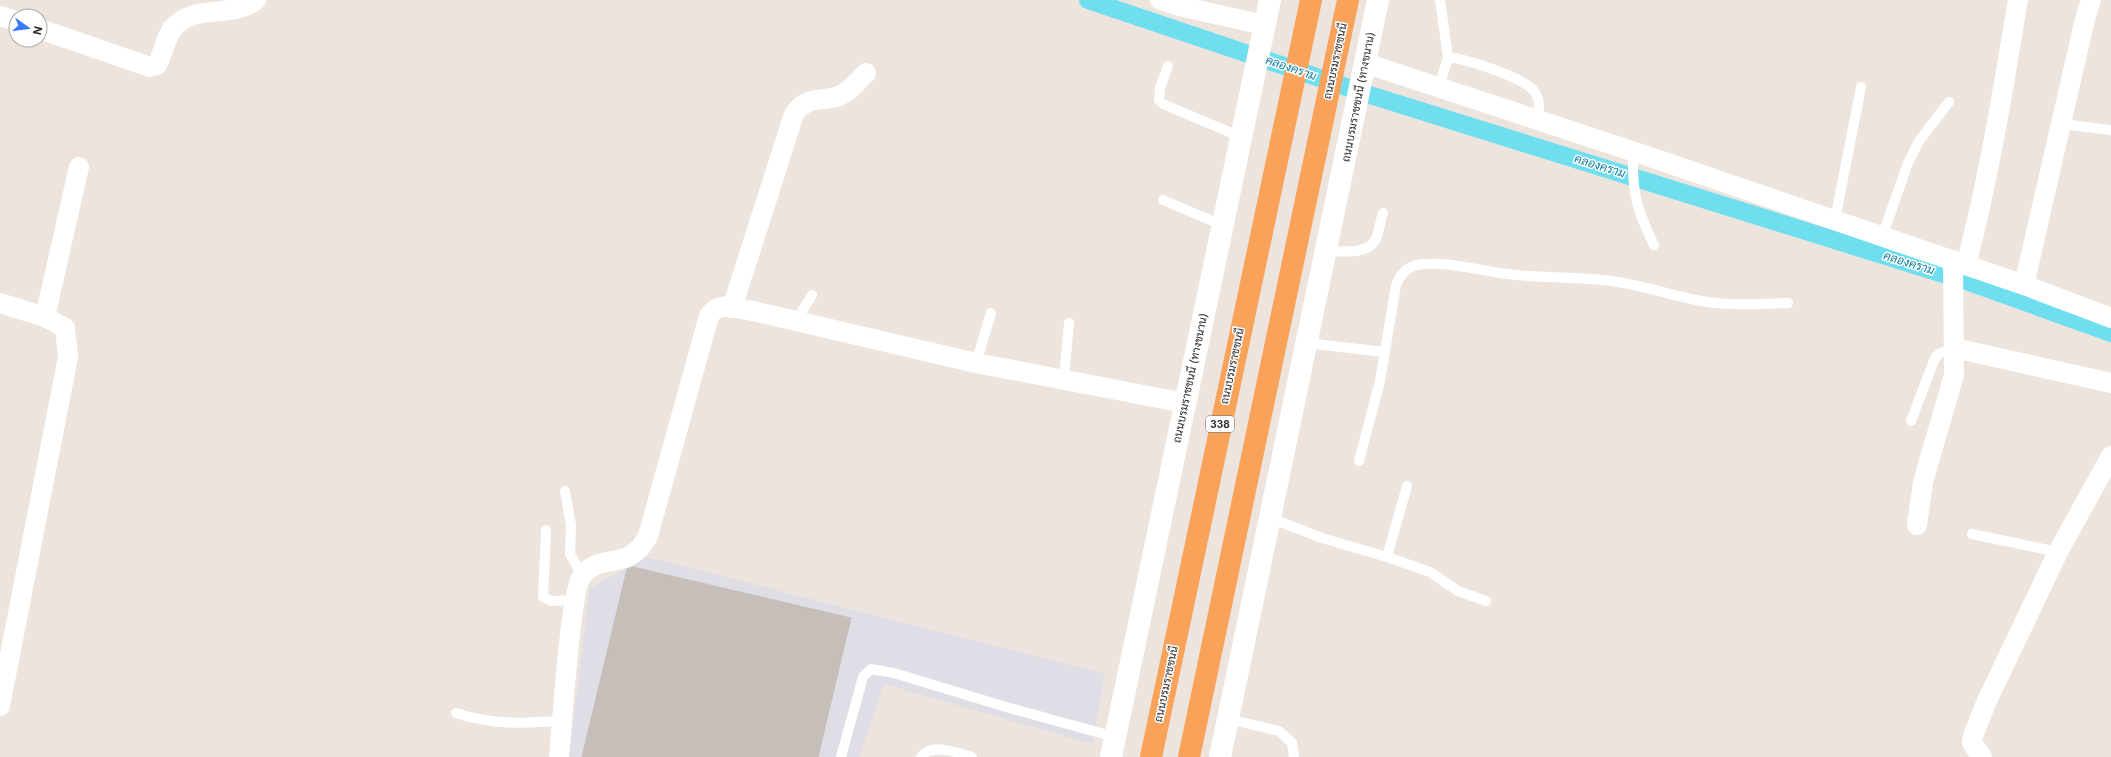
<svg xmlns="http://www.w3.org/2000/svg" width="2111" height="757" font-family="Inter,Sarabun,sans-serif">
<style>
.industrial{fill:#dfdde5}
.lines{fill:none;stroke-linecap:round;stroke-linejoin:round}
.canal{stroke:#6fdff0;stroke-width:18}
.building{fill:#c5beb9;stroke:#c8bfb6}
.service{stroke:#fff;stroke-width:10}
.minor{stroke:#fff;stroke-width:20}
.secondary{stroke:#fff;stroke-width:22}
.trunk{stroke:#f8a25a;stroke-width:22}
.labels{text-anchor:middle;stroke-width:3;stroke-linejoin:round;paint-order:stroke}
.shield{fill:#fff;stroke:#6b6b6b;stroke-width:1}
.shield-label{font-size:10px;font-weight:bold;fill:#2b2b2b}
.street-label{font-size:11px;fill:#2b2b2b;stroke:#fff}
.water-label{font-size:12px;font-style:italic;fill:#0c7f9e;stroke:#fff}
</style>
<rect width="100%" height="100%" fill="#ede4dd"/>
<path class="industrial" d="M647 557 1105 674 1092 744 884 684 859 757H569L590 588Z"/>
<g class="lines">
<path class="canal" d="M1088 0 1370 95 1972 283 2111 333"/>
</g>
<path class="building" d="M633 567 851 618 818 757H582L627 569Z"/>
<g class="lines">
<path class="service" d="M1440 0 1448 57
M1168 66 1160 88 1159 100 1163 104 1241 137
M1439 88 1448 57C1466 59 1523 77 1534 91 1541 100 1539 111 1538 121
M2062 124 2111 130
M1633 151C1632 193 1636 208 1654 245
M1163 200 1222 225
M1835 220 1861 87
M1882 237 1908 163 1919 141 1949 102
M1326 251C1341 251 1365 255 1375 241 1379 234 1380 221 1383 213
M796 321 812 295
M1307 343 1384 352
M976 363 991 313
M1064 379 1069 323
M1911 421 1935 358 1940 353 1954 348
M1359 461 1380 381 1396 285C1400 276 1404 269 1414 266 1437 259 1482 271 1507 274 1539 278 1571 277 1603 280 1637 283 1668 295 1701 301 1729 306 1759 304 1788 303
M565 491 571 525 570 554 582 575
M1270 518 1322 538 1387 557 1430 572 1458 591 1486 601
M546 530 543 597 551 601 574 600
M1972 534 2058 552
M1387 557 1407 486
M456 713C491 725 526 724 563 720
M1228 719 1279 731 1292 743 1294 757
M841 757 863 677 871 669 894 673 1006 707 1115 737
M921 757C932 742 957 753 972 757"/>
<path class="minor" d="M1160 0 1179 6 1264 25
M0 16 16 21
M40 29 150 67 157 65C163 54 165 39 173 28 194 3 232 19 256 0
M1365 63 1656 159 2024 285 2111 318
M1966 265C1989 178 2003 89 2018 0
M2024 285 2085 19 2091 0
M0 303 45 317 65 328 68 357 0 706
M732 308 794 114C809 94 820 103 839 96 850 92 858 80 866 73
M45 317 79 167
M1954 348 2111 383
M1917 525 1923 482 1954 375 1953 260
M559 757C562 730 570 587 583 574 604 552 629 572 648 536L709 316C719 300 737 309 753 311L976 363 1185 403
M1982 757 1972 743 1973 736 1986 703 2058 552 2111 456"/>
<path class="secondary" d="M1111 757 1270 0
M1220 757 1378 0"/>
<path class="trunk" d="M1151 757 1311 0
M1189 757 1348 0"/>
</g>
<g class="labels">
<rect class="shield" x="1206" y="416" width="28" height="16" rx="3"/>
<g class="shield-label">
<text x="1220" y="428">338</text>
</g>
<g class="street-label">
<text transform="translate(1335 61) rotate(-78)" y="4">ถนนบรมราชชนนี</text>
<text transform="translate(1358 97) rotate(-79)" y="4">ถนนบรมราชชนนี (ทางขนาน)</text>
<text transform="translate(1232 366) rotate(-78)" y="4">ถนนบรมราชชนนี</text>
<text transform="translate(1190 378) rotate(-78)" y="4">ถนนบรมราชชนนี (ทางขนาน)</text>
<text transform="translate(1166 684) rotate(-78)" y="4">ถนนบรมราชชนนี</text>
</g>
<g class="water-label">
<text transform="translate(1291 68) rotate(19)" y="4">คลองคราม</text>
<text transform="translate(1600 166) rotate(17)" y="4">คลองคราม</text>
<text transform="translate(1909 263) rotate(17)" y="4">คลองคราม</text>
</g>
</g>
<g transform="translate(28 28) rotate(104)"><circle r="19" fill="#ffffff" stroke="#aaaaaa"/>
<path d="M0-3L7 15L0 10L-7 15Z" fill="#3b79fc"/>
<text y="-6" font-size="11" font-weight="bold" text-anchor="middle" fill="#2b2b2b">N</text>
</g>
</svg>
